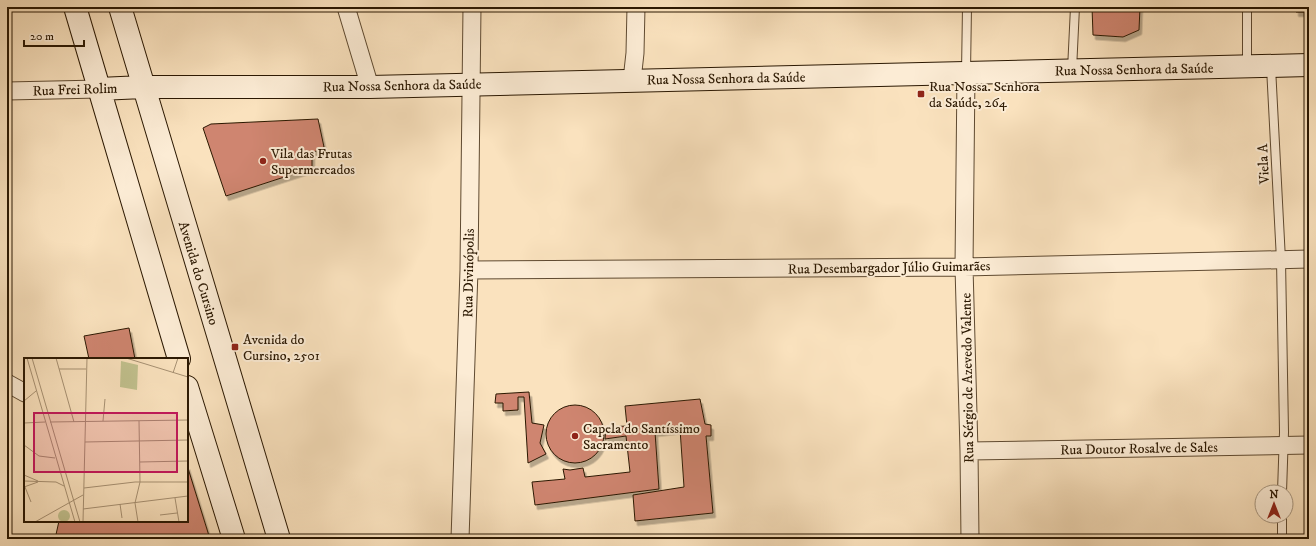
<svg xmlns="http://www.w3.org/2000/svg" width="1316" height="546" font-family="'IM FELL DW Pica',serif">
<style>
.building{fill:#cf856f;stroke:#2b1802;filter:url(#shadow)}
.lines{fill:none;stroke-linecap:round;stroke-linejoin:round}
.service-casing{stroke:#5f4a31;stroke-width:10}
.minor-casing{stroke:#5f4a31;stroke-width:19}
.secondary-casing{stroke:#2b1802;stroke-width:24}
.service{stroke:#fcecd5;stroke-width:8}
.minor{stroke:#fcecd5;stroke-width:17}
.secondary{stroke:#fcecd5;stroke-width:22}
.poi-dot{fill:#8f2418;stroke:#fcecd5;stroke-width:1.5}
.labels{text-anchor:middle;stroke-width:4;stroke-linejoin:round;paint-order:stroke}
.street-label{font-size:14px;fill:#2b1802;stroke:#fcecd5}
.poi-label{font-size:14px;fill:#2b1802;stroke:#fcecd5;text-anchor:start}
.inset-road{fill:none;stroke:#a79173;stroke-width:1}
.view{fill:#c2185b;fill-opacity:0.15;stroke:#c2185b;stroke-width:2}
.inset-edge{fill:none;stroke:#2b1802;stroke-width:2}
</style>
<defs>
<filter id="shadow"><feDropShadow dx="2.5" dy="4.5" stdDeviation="0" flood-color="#0004"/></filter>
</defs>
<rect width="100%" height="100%" fill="#fae2be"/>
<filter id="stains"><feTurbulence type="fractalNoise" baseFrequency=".005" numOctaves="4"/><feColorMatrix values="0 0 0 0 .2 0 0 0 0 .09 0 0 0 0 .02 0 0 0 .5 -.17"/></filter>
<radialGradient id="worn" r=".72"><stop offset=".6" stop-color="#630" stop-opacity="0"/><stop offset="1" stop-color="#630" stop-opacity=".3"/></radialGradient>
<path class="building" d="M1092 7H1140L1139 30 1123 37 1093 35Z
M1296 7H1309V12H1296Z
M318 119 324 147 312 153V168L226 196 203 128 211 124Z
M129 328 135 359H89L84 336Z
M529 392 532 423 544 425 540 443 546 454 528 463 524 397H518V410L503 411V403H495L496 394Z
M700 399 705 424 711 425V436H706L713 513 635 521 633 495 684 487 680 429 655 432 659 489 535 505 532 482 565 479 563 469 570 470 583 468 585 477 630 472 626 436 605 439 606 427 627 426 625 406Z
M546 434a29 29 0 1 1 58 0a29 29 0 1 1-58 0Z
M187 465 210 539H55L59 521H187Z"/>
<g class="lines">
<defs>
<path id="service" d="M1247 7V66
M1271 67 1281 260 1284 432 1282 492
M1072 70 1075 7
M966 72 967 7
M1282 539V516"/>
<path id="minor" d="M346 7 370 87
M966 73 964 267 969 451 970 539
M632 80 635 53 636 7
M7 91 99 89
M469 270 964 267 1309 259
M7 383 25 393
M969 451 1309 445
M460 539 469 270 472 7"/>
<path id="secondary" d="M75 7 179 359
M120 7 279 539
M99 89 143 87H370L1309 65
M187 387 234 539"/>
</defs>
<use href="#service" class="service-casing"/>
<use href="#minor" class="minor-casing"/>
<use href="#secondary" class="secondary-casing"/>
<use href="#service" class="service"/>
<use href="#minor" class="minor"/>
<use href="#secondary" class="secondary"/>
</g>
<g class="poi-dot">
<rect x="917" y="90" width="8" height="8" rx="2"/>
<circle cx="263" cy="161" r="4"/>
<rect x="231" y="343" width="8" height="8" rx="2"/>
<circle cx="575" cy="436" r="4"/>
</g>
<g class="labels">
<g class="street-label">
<text transform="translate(1134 69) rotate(-1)" y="5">Rua Nossa Senhora da Saúde</text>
<text transform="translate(726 78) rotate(-1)" y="5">Rua Nossa Senhora da Saúde</text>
<text transform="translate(402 85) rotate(-1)" y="5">Rua Nossa Senhora da Saúde</text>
<text transform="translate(75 89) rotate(-2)" y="5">Rua Frei Rolim</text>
<text transform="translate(1263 164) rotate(-93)" y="5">Viela A</text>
<text transform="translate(889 267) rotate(-1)" y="5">Rua Desembargador Júlio Guimarães</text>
<text transform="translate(199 273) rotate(73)" y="5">Avenida do Cursino</text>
<text transform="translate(468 273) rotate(-89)" y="5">Rua Divinópolis</text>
<text transform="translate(967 378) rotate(-91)" y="5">Rua Sérgio de Azevedo Valente</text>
<text transform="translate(1139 448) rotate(-1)" y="5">Rua Doutor Rosalve de Sales</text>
</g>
<g class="poi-label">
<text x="929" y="91">Rua Nossa. Senhora<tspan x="929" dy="16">da Saúde, 264</tspan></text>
<text x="271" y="158">Vila das Frutas<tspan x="271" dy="16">Supermercados</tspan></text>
<text x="243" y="344">Avenida do<tspan x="243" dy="16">Cursino, 2501</tspan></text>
<text x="583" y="433">Capela do Santíssimo<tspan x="583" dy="16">Sacramento</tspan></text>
</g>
</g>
<g transform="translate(24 358)">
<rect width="164" height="164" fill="#fae2be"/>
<path d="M97 3 114 7 113 32 96 29ZM34 158a6 6 0 1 1 12 0a6 6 0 1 1-12 0Z" fill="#c2c28f"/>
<path class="inset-road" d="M3 0 51 164M8 0 56 164M32 0 50 64M102 0 164 19M35 11H62M149 15 154 0M0 43 12 33M79 63 81 41M26 64 164 62M0 65 21 64M61 84 164 82M0 87 15 98 31 100M116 104 164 103M0 117 14 123M0 123 32 124 40 128M0 129 14 124M1 129 7 144M60 130 111 124H164M151 140 155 164M96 146 98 160M59 151 164 138M136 157 153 155M11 164 59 137M59 164 63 0M114 164 111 145 116 124 115 63"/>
<path class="view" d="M10 55H153V114H10Z"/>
<rect width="164" height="164" class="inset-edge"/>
</g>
<rect width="1316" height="546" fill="none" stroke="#fae2be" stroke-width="24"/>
<rect x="8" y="8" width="1300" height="530" fill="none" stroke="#2b1802" stroke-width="2"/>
<rect x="12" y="12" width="1292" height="522" fill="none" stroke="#2b1802"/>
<g transform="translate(1274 504)"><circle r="19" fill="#fcecd5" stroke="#a89781"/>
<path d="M0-3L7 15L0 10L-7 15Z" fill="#8f2418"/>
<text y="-6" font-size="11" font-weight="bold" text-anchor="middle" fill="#2b1802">N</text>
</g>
<path d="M24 40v6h60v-6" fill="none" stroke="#2b1802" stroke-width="2"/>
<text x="30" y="40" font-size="12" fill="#2b1802" stroke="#fcecd5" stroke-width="3" paint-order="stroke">20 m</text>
<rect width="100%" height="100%" filter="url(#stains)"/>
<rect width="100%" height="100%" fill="url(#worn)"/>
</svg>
